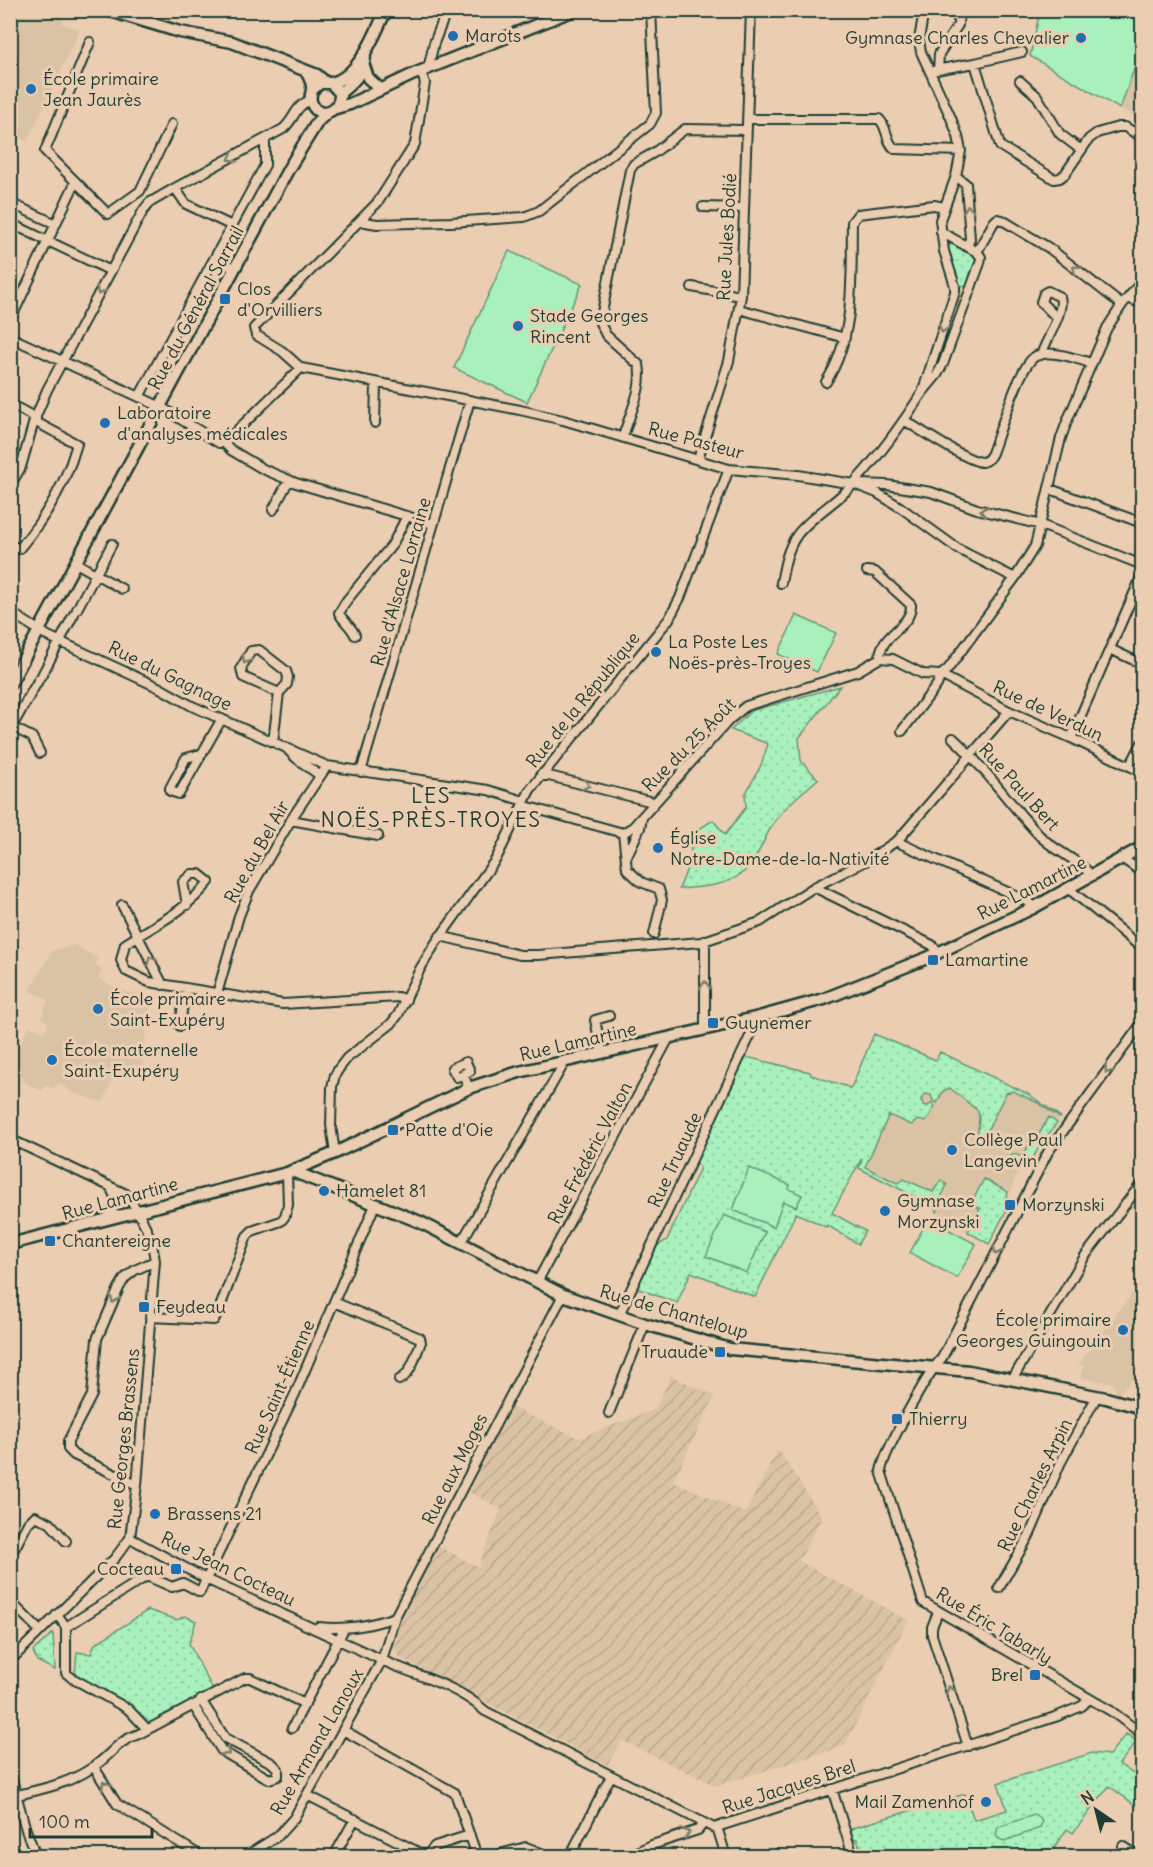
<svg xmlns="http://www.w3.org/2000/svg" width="1153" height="1867" font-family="Delius,sans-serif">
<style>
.built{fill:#dac3a4}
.industrial{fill:url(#industrial-furrows)}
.green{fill:url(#green-dots);stroke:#649678;stroke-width:1.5}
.pitch{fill:#a9f0bd;stroke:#649678;stroke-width:1.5}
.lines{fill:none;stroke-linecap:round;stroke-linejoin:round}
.street-casing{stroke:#1f3d34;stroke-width:12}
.secondary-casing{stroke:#1f3d34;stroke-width:15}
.street{stroke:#ebceb2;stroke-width:8}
.secondary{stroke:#ebceb2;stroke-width:10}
.oneway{stroke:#7b7e6d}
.poi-dot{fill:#1f6fb2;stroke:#ebceb2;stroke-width:2}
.labels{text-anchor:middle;stroke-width:6;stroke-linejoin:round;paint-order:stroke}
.poi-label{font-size:18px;fill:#1f3d34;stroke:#ebceb2;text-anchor:start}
.street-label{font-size:18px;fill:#1f3d34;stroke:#ebceb2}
.quarter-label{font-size:21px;letter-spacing:1.5px;fill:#1f3d34;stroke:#ebceb2}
</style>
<defs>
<pattern id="industrial-furrows" width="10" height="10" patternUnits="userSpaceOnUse" patternTransform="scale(1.5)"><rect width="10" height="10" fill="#dac3a4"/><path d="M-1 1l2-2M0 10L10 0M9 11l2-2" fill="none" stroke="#bba88e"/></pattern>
<pattern id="green-dots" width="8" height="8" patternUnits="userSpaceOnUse" patternTransform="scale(1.5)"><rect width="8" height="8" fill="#a9f0bd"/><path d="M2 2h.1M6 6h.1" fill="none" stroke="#91cfa3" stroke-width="1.8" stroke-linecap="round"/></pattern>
</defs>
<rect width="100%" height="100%" fill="#ebceb2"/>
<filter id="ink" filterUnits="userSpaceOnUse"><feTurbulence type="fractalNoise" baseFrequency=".0167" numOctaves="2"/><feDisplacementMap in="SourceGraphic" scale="12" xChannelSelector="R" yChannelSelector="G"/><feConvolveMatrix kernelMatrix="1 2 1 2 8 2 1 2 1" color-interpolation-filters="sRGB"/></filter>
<g filter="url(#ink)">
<path class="built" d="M11 10 67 11 62 23 80 30 27 142 11 134Z
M1142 46V120L1120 109Z
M74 945 99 959 95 965 103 970 98 978 117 989 152 998 140 1071 117 1069 103 1102 75 1094 58 1083 54 1089 46 1085 42 1091 22 1081 20 1067 11 1062 29 1026 44 1032 49 1023 41 1018 48 1000 29 991 52 951Z
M940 1052 1028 1094 1061 1117 1040 1145 1029 1166 1020 1168 1008 1197 1010 1203 989 1244 942 1218 943 1215 937 1212 933 1206 859 1168 864 1154 924 1054 936 1060Z
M1133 1292 1142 1299V1370L1118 1394 1114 1393 1116 1390 1112 1383 1082 1378 1081 1371 1085 1368 1079 1364Z"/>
<path class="industrial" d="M671 1376 715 1396 673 1481 745 1513 778 1449 822 1517 799 1561 908 1620 845 1746 716 1786 622 1741 607 1765 399 1657 392 1643 403 1613 437 1545 478 1567 501 1509 469 1492 511 1407 579 1438 655 1409Z"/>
<path class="green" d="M955 243 973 253 977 259 969 284 961 286 957 282 947 249 951 244Z
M840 686 799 738 801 761 818 779C803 792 787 804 775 821 763 838 758 862 741 874 724 887 700 887 679 889 686 872 694 854 690 835L713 820 725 835 746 807 745 795 761 765 768 744 731 730 751 711Z
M874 1034 936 1060 940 1052 1028 1094 1061 1117 1060 1118 1038 1103 1013 1091 1006 1093 980 1145 977 1143 979 1117 978 1111 950 1088 943 1091 937 1103 933 1101 931 1095 925 1094 921 1099 923 1105 928 1106 932 1103 935 1106 926 1122 918 1120 911 1125 889 1115 865 1167 895 1182 899 1183 904 1179 933 1192 941 1180 947 1185 941 1197 943 1199 937 1212 933 1206 859 1168 862 1158 832 1213 865 1231 858 1244 827 1225 826 1227 796 1213 755 1297 691 1272 677 1303 636 1288 657 1246 667 1240 700 1168 696 1162 746 1057 810 1072 811 1075 851 1088Z
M1049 1117 1057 1123 1040 1145 1029 1166 1020 1168 1009 1161 1011 1156 1015 1154 1022 1157 1032 1140 1035 1141Z
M984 1179 1008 1192 1006 1198 1010 1203 989 1244 968 1232 980 1208 971 1204Z
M148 1610 177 1620 185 1616 196 1621 189 1644 213 1690 149 1724 129 1704 75 1675 77 1652 91 1654 95 1644Z
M53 1633 55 1670 37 1661 33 1651Z
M1126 1734 1137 1741 1119 1764 1142 1780V1810L1109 1786 1073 1833 1067 1829 1049 1856H863L857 1839 854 1840 851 1830 853 1828 965 1794 974 1820 1007 1810 998 1783 1092 1753 1109 1755Z"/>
<path class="pitch" d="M1040 11H1142V46L1120 109 1030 56Z
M509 251 582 284 527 402 454 368Z
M796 615 836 633 817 672 778 654Z
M749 1168 790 1185 789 1189 802 1195 796 1207 783 1201 774 1227 733 1210Z
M724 1215 765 1232 747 1273 706 1256Z
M928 1219 976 1244 957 1278 910 1253Z
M1034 1815 1040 1818 1042 1823 1040 1828 1004 1841 999 1839 996 1835 998 1827Z"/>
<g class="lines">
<defs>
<path id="street" d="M924 10 919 40 921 52 951 118 958 136 961 151 956 176 940 220 944 251 955 286V292L922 393 937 375 943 364 980 263 981 257 977 252 941 232
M90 42 45 151 108 214 140 191 172 124
M975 63 1000 146 1054 179 1060 178 1065 174 1089 139 1097 133 1118 127H1125L1142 137
M428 69 434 43 447 10
M938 70 939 54 958 25 959 10
M930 71 975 63 1022 52
M421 72 425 83 415 144 378 202 254 328 256 335 282 351 301 368 520 410 563 420 729 469 798 475 854 484 877 493 900 507 958 549 1015 578
M1020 81 1037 96 1060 134 1081 150
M747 119H879C888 127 885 141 895 149L961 151
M956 176 966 184 970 239 967 247
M175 188 186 204 232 226
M10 203 56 224
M703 207 744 208
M360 221 377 224 451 222 524 217 539 211 650 124 656 113 651 10
M10 223 111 271
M977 252 994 222 997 219 1002 220 1049 248 1122 305
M215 258 235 269
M692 287 741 296
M1128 298 1142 304
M739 309 845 338
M10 321 75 183
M10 337 161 407 219 443H224L231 450 263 469 296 483 433 524
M1041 355C1046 340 1065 311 1060 297L1048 291 1044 293 1041 302 1057 318
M826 382C856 335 851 276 852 222L858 214 934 205 944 207
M139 397 265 165V140
M10 404 36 418
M904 420C918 429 969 462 982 462 988 461 990 457 992 453 999 435 1020 363 1036 356 1052 349 1076 359 1091 363
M375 423 376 384
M623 437C629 415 644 388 639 365L606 335 600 323 630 170 634 164 655 152 685 129 746 130
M224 443 301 368
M698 459 729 361 741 296 751 10
M860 484 887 485 931 492 977 509 1041 525 1142 565
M10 486 21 467 34 421 47 390 143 211 149 203 175 188 283 129C295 119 294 107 310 100
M1050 489 1142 523
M273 510 289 480
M10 544 19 549C46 517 66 484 77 444L34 421
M76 563 122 589
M867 571 875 572 911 605C912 627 879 635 880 658
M781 583C784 567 787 549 797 535 812 515 838 502 855 482 880 455 902 424 922 393
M77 609 112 544
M10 612 48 636 160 688 192 706 327 766 488 790 524 801
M355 635C351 626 343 621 339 613L347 600 392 545 407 516
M1110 649 1142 664
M42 675 74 614
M10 726 32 737 40 753
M10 730 39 679
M902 731 937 685 941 675 1009 711 1071 738 1142 772
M953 738C987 769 1009 804 1040 836 1056 852 1078 859 1092 876
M1071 738 1142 575
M273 742 279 693 287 684 288 677 286 671 259 650 251 651 241 668 243 677 279 693
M288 750 296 758 319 775
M201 754 186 758 170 788V791L179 794 220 722 222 719
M1130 766 1142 743
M361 772 470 400
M541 774 653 802
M522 805 623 833
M291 820 378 836
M623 833 633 827 729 720 746 706 858 671 880 658 893 659 923 674 941 675 948 669 1015 578 1035 546 1061 438 1068 419 1107 328 1122 305 1142 281
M623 833 627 869 641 882 659 889 662 900 654 934
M898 840 902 844 1029 902 1033 908
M626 858 640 828 642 817
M1123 859 1142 872
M814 887 932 945 938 952
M1069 889 1142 948
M122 905 163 985
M187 905 183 882 192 874H199L209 882C183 913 158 923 125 944L121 960 126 971 149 982 283 1004 398 997 406 1000
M440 936 520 955H538L701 942 760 922 814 887 868 860 898 840 1009 711
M705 941V1030
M217 994 239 916 249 891 294 815 327 766
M1142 1023 1048 1152 942 1358C928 1372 884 1452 881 1471L923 1602 1111 1711 1142 1734
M180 1026 185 989
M602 1053 595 1020 609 1016
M463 1074 457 1077 452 1068 466 1062 470 1071 463 1074 469 1088
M10 1139 126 1194C141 1214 152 1235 155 1261L137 1485 130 1538 115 1558 10 1661
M335 1153 331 1125 332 1087 335 1075 340 1067 347 1058 391 1024 398 1015 420 969 435 944 496 859 530 790 669 619 680 598 729 469
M106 1219 115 1206V1197L110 1186
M461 1243 566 1060
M537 1282 669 1038
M334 1302 420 1338 421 1342C416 1354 411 1375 399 1380
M619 1315 759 1017
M150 1317 214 1320 217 1315 247 1236 252 1231 281 1221 285 1216 288 1205 287 1173
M1012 1380 1085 1256 1142 1183
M609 1413 645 1324
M137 1485 74 1455 68 1449V1441L92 1395 97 1339 119 1288 125 1278 135 1270 155 1261
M130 1538 206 1579 384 1661C417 1676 457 1685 485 1711L714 1828 1058 1716 1082 1706 1089 1699
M10 1557 28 1523 35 1516 50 1523 66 1541
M999 1588 1030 1534 1061 1462 1097 1396
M10 1601 40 1631
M938 1612 932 1627V1635L968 1746
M57 1614 66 1627V1673L72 1678 128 1709 147 1729
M66 1627 147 1576 172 1587 183 1583 200 1592 295 1394 375 1205
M318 1627C346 1630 369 1626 395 1617
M193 1705 222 1751 269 1779 278 1776V1769L272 1763 225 1738 201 1700
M292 1728 344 1629
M343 1730 455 1793 477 1856
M94 1767 117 1804 201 1856
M10 1772 26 1830 36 1856
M832 1789 853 1856
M17 1795C43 1789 71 1783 93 1767 113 1754 115 1742 139 1734L245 1678H250L305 1704
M307 1795 426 1856 435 1846 470 1835
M717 1827 726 1856
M1123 1846 1138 1856
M246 1856 278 1836 294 1818 382 1660 395 1617 563 1295
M334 1856 355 1819
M492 1856 526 1847 549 1856
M570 1856 611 1776
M628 1856 652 1845 698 1830 704 1823"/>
<path id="secondary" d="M107 10 180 32 232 42 317 75 325 82
M364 66 368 78 379 88
M306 71C309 77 313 83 312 90 311 95 309 98 312 104 320 122 342 109 340 93L331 83H320L312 90
M331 83C359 77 375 34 386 10
M340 93C352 83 364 73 365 56
M336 108 350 104 414 74 574 10
M10 684 289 168 318 121 328 112
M292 1171 420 1222 563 1295 645 1324 730 1349 969 1371 1106 1398 1142 1408
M10 1244 287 1173 335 1153 469 1088 519 1072 759 1017 824 999 927 958 1033 908 1142 847"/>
</defs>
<use href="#street" class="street-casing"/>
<use href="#secondary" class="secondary-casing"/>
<use href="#street" class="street"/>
<use href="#secondary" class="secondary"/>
</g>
<defs><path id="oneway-chevron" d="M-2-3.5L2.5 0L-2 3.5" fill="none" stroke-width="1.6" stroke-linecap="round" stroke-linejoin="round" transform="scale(1.5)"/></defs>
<g class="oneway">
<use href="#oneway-chevron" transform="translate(232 158) rotate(152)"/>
<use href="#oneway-chevron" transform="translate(968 209) rotate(-94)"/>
<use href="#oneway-chevron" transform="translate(1076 269) rotate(-142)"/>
<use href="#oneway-chevron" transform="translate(100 291) rotate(118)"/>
<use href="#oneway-chevron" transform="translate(943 329) rotate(108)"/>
<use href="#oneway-chevron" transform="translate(984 511) rotate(-165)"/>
<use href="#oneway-chevron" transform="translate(246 660) rotate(119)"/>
<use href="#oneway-chevron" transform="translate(586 785) rotate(14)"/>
<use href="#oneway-chevron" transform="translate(151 960) rotate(-116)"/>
<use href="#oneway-chevron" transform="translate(705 985) rotate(-89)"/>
<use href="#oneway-chevron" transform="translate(1108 1070) rotate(126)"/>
<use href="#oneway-chevron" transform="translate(997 1251) rotate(117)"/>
<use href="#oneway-chevron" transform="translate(114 1299) rotate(113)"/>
<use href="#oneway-chevron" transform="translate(950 1690) rotate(-108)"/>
<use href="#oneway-chevron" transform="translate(226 1752) rotate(39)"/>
<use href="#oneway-chevron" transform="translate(105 1785) rotate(-122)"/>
<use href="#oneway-chevron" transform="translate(686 1833) rotate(-19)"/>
</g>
</g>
<g class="poi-dot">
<circle cx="453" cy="36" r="6"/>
<circle cx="1081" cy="38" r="6"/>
<circle cx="31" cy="89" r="6"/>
<rect x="219" y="293" width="12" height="12" rx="3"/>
<circle cx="518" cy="326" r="6"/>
<circle cx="105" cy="423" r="6"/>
<circle cx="656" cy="652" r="6"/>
<circle cx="658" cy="848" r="6"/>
<rect x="927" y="954" width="12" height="12" rx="3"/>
<circle cx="98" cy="1009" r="6"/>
<rect x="707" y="1017" width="12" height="12" rx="3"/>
<circle cx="52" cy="1060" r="6"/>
<rect x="387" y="1124" width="12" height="12" rx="3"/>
<circle cx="952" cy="1150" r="6"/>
<circle cx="324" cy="1191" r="6"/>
<rect x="1004" y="1199" width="12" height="12" rx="3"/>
<circle cx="885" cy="1211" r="6"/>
<rect x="44" y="1235" width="12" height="12" rx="3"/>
<rect x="138" y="1301" width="12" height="12" rx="3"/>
<circle cx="1123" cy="1330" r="6"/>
<rect x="714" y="1346" width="12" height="12" rx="3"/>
<rect x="891" y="1413" width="12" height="12" rx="3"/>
<circle cx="155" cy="1514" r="6"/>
<rect x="170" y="1563" width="12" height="12" rx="3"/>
<rect x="1029" y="1669" width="12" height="12" rx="3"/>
<circle cx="986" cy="1802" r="6"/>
</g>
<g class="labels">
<g class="poi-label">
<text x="465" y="42">Marots</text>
<text x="1069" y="44" text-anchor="end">Gymnase Charles Chevalier</text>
<text x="43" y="85">École primaire<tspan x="43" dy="21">Jean Jaurès</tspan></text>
<text x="237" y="295">Clos<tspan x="237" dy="21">d'Orvilliers</tspan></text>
<text x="530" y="322">Stade Georges<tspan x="530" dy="21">Rincent</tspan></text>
<text x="117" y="419">Laboratoire<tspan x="117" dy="21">d'analyses médicales</tspan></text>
<text x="668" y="648">La Poste Les<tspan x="668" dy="21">Noës-près-Troyes</tspan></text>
<text x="670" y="844">Église<tspan x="670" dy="21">Notre-Dame-de-la-Nativité</tspan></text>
<text x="945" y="966">Lamartine</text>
<text x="110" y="1005">École primaire<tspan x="110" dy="21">Saint-Exupéry</tspan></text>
<text x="725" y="1029">Guynemer</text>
<text x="64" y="1056">École maternelle<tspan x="64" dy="21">Saint-Exupéry</tspan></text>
<text x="405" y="1136">Patte d'Oie</text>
<text x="964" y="1146">Collège Paul<tspan x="964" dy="21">Langevin</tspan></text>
<text x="336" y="1197">Hamelet 81</text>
<text x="897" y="1207">Gymnase<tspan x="897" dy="21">Morzynski</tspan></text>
<text x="1022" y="1211">Morzynski</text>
<text x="62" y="1247">Chantereigne</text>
<text x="156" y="1313">Feydeau</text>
<text x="1111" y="1326" text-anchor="end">École primaire<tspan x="1111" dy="21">Georges Guingouin</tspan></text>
<text x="708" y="1358" text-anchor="end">Truaude</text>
<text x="909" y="1425">Thierry</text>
<text x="167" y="1520">Brassens 21</text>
<text x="164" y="1575" text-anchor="end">Cocteau</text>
<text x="1023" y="1681" text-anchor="end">Brel</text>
<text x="974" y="1808" text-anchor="end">Mail Zamenhof</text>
</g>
<g class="street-label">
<text transform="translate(727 237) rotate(-87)" y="6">Rue Jules Bodié</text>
<text transform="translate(196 308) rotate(-62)" y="6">Rue du Général Sarrail</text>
<text transform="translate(696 441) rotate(15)" y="6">Rue Pasteur</text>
<text transform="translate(401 582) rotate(-74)" y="6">Rue d'Alsace Lorraine</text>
<text transform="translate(170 676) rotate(26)" y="6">Rue du Gagnage</text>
<text transform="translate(583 700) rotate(-51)" y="6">Rue de la République</text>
<text transform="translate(1048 711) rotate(25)" y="6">Rue de Verdun</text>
<text transform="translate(689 745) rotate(-45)" y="6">Rue du 25 Août</text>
<text transform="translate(1019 787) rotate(48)" y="6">Rue Paul Bert</text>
<text transform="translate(257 852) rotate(-61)" y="6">Rue du Bel Air</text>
<text transform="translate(1032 888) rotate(-27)" y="6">Rue Lamartine</text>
<text transform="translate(578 1042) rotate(-13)" y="6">Rue Lamartine</text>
<text transform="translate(590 1153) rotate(-62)" y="6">Rue Frédéric Valton</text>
<text transform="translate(675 1160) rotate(-65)" y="6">Rue Truaude</text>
<text transform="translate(120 1199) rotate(-15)" y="6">Rue Lamartine</text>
<text transform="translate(674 1312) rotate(16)" y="6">Rue de Chanteloup</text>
<text transform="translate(280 1387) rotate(-66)" y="6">Rue Saint-Étienne</text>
<text transform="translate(124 1439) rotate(-84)" y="6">Rue Georges Brassens</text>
<text transform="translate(455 1469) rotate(-63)" y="6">Rue aux Moges</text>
<text transform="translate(1035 1485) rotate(-64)" y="6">Rue Charles Arpin</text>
<text transform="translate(228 1569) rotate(26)" y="6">Rue Jean Cocteau</text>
<text transform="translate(994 1626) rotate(31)" y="6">Rue Éric Tabarly</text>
<text transform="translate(317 1742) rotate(-60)" y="6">Rue Armand Lanoux</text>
<text transform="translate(789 1787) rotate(-18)" y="6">Rue Jacques Brel</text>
</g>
<g class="quarter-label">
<text x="431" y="803">LES<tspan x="431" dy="24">NOËS-PRÈS-TROYES</tspan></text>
</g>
</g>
<rect width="1153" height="1867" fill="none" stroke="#ebceb2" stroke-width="36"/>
<rect x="18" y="18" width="1117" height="1831" fill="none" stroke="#1f3d34" stroke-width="2" filter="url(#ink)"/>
<g transform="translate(1096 1810) rotate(325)" stroke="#ebceb2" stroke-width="4.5" paint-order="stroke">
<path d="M0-4.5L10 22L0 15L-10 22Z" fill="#1f3d34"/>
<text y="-9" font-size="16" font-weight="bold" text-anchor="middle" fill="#1f3d34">N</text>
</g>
<path d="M30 1828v9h122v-9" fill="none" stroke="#1f3d34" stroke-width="3"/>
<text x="39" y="1828" font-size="18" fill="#1f3d34" stroke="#ebceb2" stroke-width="4.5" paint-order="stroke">100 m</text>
</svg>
